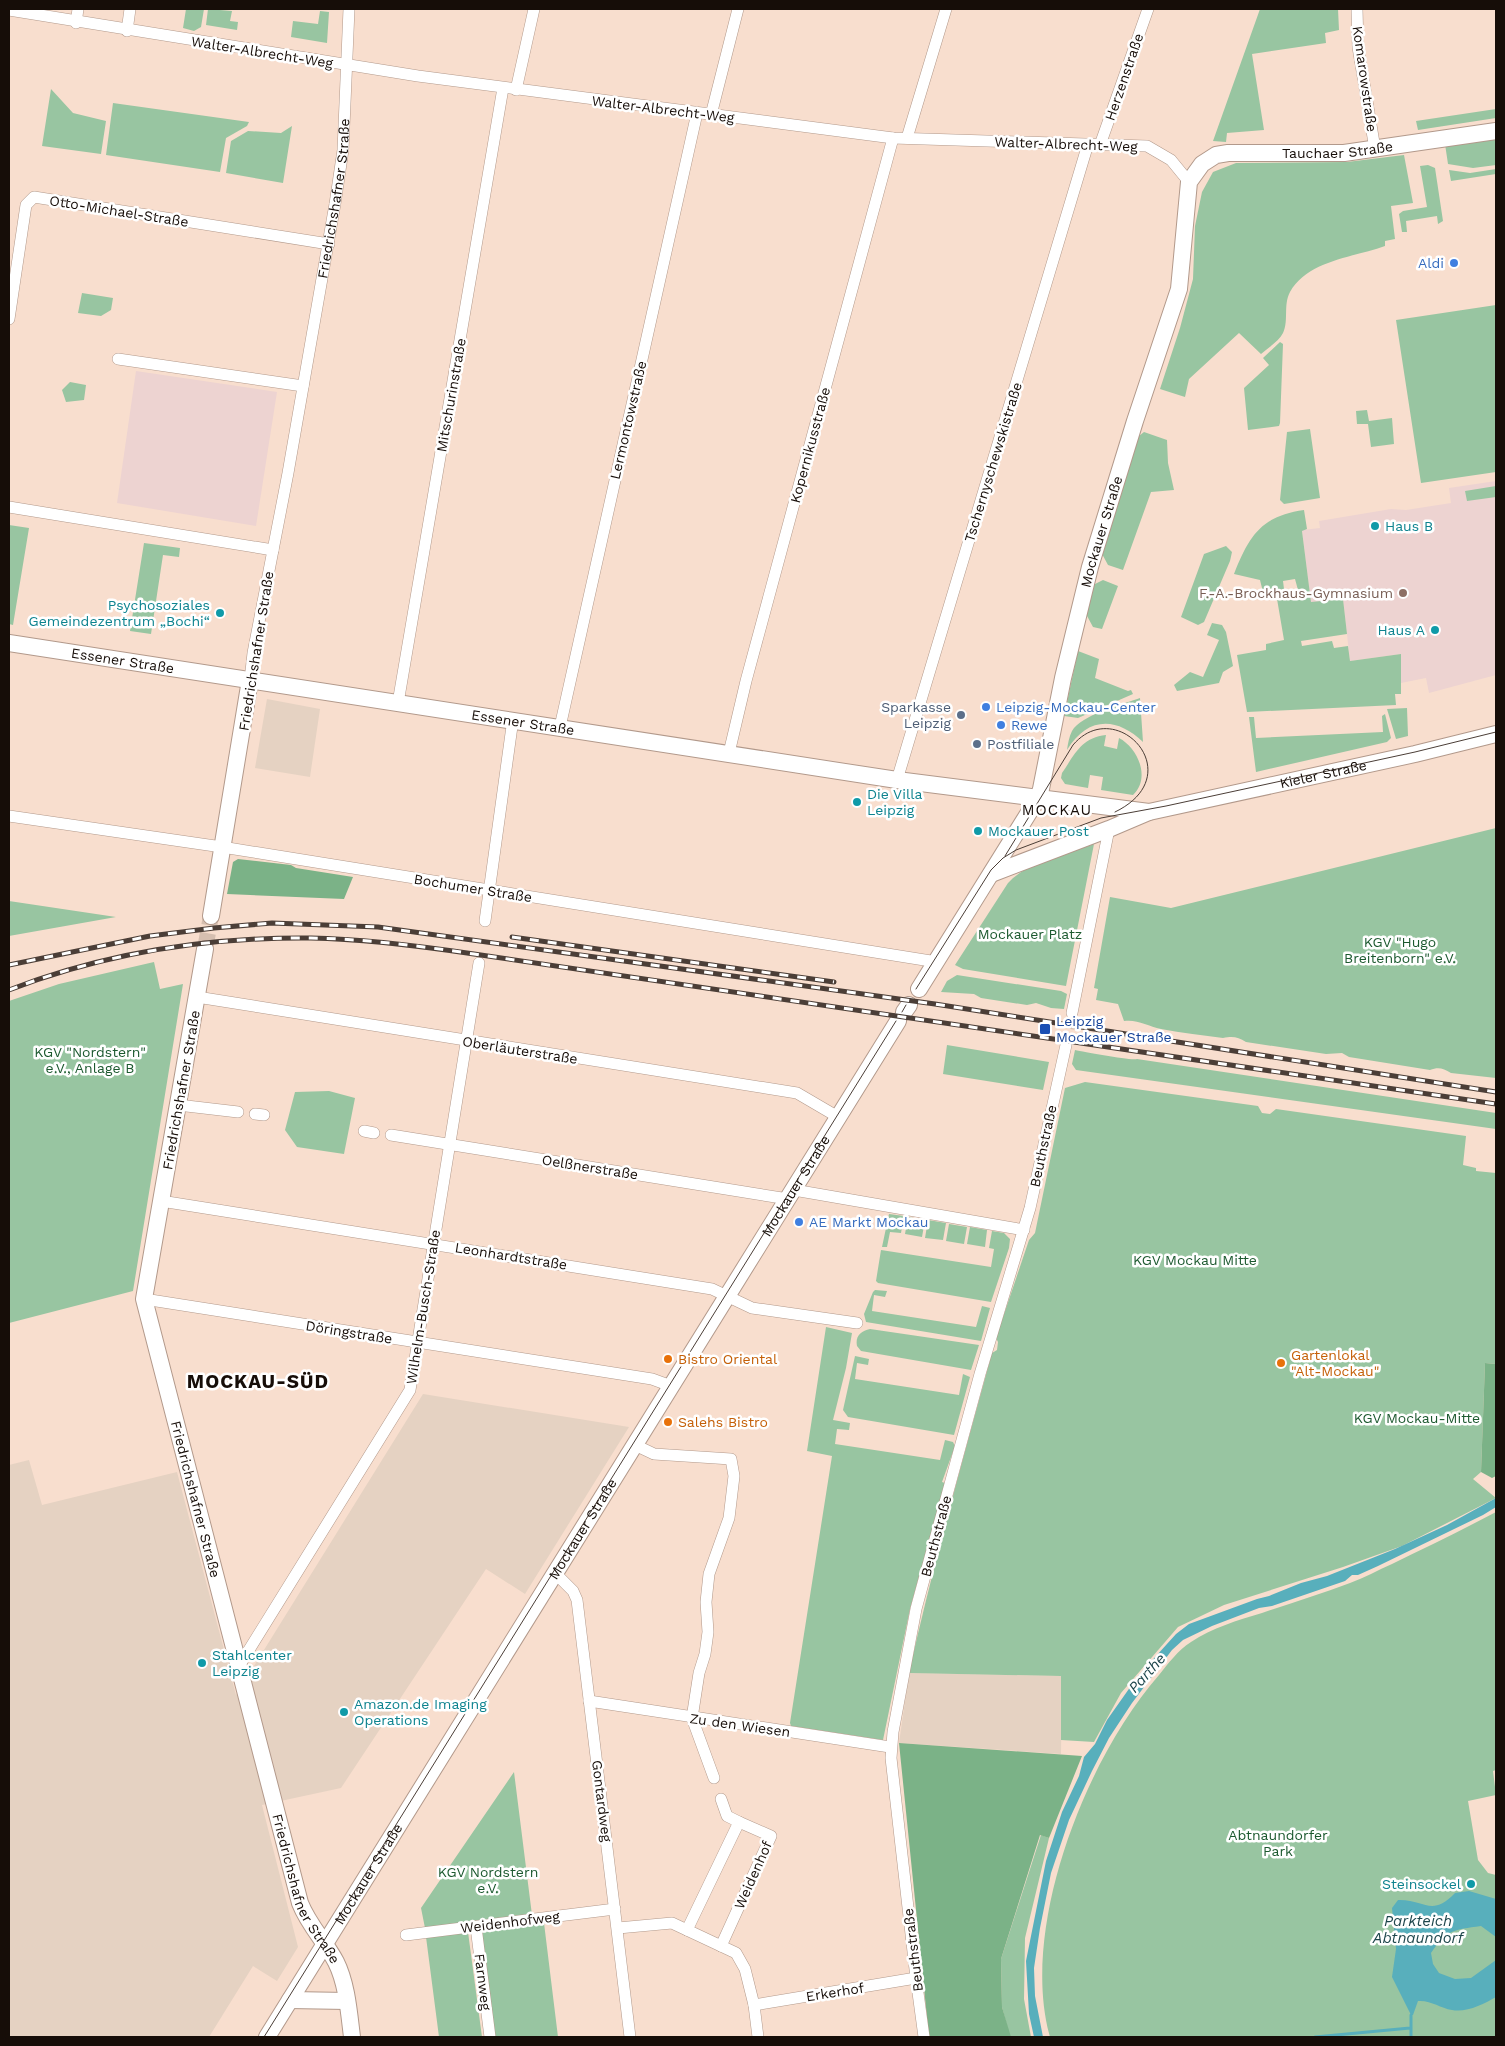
<svg xmlns="http://www.w3.org/2000/svg" width="1505" height="2046" font-family="'Work Sans',sans-serif">
<style>
.industrial{fill:#e5d2c2}
.education{fill:#edd3d1}
.green{fill:#98c5a1}
.forest{fill:#7bb287}
.water{fill:#58afbc}
.lines{fill:none;stroke-linecap:round;stroke-linejoin:round}
.stream{stroke:#58afbc;stroke-width:3}
.street-tunnel{stroke:#d6bfb0;stroke-width:11;stroke-dasharray:11 5.5;stroke-linecap:butt}
.secondary-tunnel{stroke:#d6bfb0;stroke-width:16;stroke-dasharray:16 8;stroke-linecap:butt}
.street-casing{stroke:#b2998b;stroke-width:12}
.secondary-casing{stroke:#b2998b;stroke-width:18}
.street{stroke:#fff;stroke-width:11}
.secondary{stroke:#fff;stroke-width:16}
.tram{stroke:#4b3e37;stroke-width:1}
.rail-casing{stroke:#4b3e37;stroke-width:5}
.rail{stroke:#fff;stroke-width:3;stroke-dasharray:9;stroke-linecap:butt}
.shop-dot{fill:#3f7fe0;stroke:#fff;stroke-width:2}
.culture-dot{fill:#0f9aa8;stroke:#fff;stroke-width:2}
.education-dot{fill:#8d6e63;stroke:#fff;stroke-width:2}
.service-dot{fill:#5c6f8a;stroke:#fff;stroke-width:2}
.transit-dot{fill:#1a4fb4;stroke:#fff;stroke-width:2}
.food-dot{fill:#e8710a;stroke:#fff;stroke-width:2}
.labels{text-anchor:middle;stroke-width:5;stroke-linejoin:round;paint-order:stroke}
.street-label{font-size:14px;fill:#160d08;stroke:#fff}
.shop-label{font-size:14px;fill:#366cbe;stroke:#fff;text-anchor:start}
.culture-label{font-size:14px;fill:#0d838f;stroke:#fff;text-anchor:start}
.education-label{font-size:14px;fill:#785e54;stroke:#fff;text-anchor:end}
.service-label{font-size:14px;fill:#4e5e75;stroke:#fff;text-anchor:end}
.park-label{font-size:14px;fill:#1c592f;stroke:#fff}
.transit-label{font-size:14px;fill:#164399;stroke:#fff;text-anchor:start}
.food-label{font-size:14px;fill:#c56008;stroke:#fff;text-anchor:start}
.neighbourhood-label{font-size:15px;letter-spacing:1px;fill:#160d08;stroke:#fff}
.water-label{font-size:15px;font-style:italic;fill:#1e464c;stroke:#fff}
.district-label{font-size:19px;font-weight:bold;letter-spacing:1px;fill:#160d08;stroke:#fff}
</style>
<rect width="100%" height="100%" fill="#f8dece"/>
<path class="industrial" d="M267 699 320 709 310 777 255 768Z
M423 1394 629 1427 525 1594 486 1569 341 1788 262 1805 298 1947 277 1981 253 1966 209 2037H9V1465L29 1460 42 1505 177 1472 236 1695Z
M909 1673 1062 1676 1061 1754 899 1743Z"/>
<path class="education" d="M136 371 277 392 256 526 117 503Z
M1496 481V675L1429 693 1426 678 1401 683V654L1350 661 1343 599 1311 603 1302 530 1320 528 1319 521 1391 509 1406 510 1451 503 1449 488Z"/>
<path class="green" d="M186 9H204L201 27 194 31 183 28Z
M208 9 232 11 230 21 238 22 237 30 206 25Z
M1260 9H1338L1339 30 1325 33 1326 43 1252 54 1264 130 1227 133 1226 142 1213 141Z
M320 11 329 12 327 43 291 37 293 21 318 24Z
M51 89 73 113 106 121 101 154 42 146Z
M113 103 120 104 249 122 247 126 226 138 220 172 106 155Z
M1496 109V118L1418 130 1416 121Z
M292 126 283 183 226 173 231 141 248 131 281 133Z
M1496 136V165L1473 168 1448 164 1445 144Z
M1404 155 1413 203 1391 206 1395 239 1385 241V246C1355 257 1308 260 1290 292 1283 305 1289 321 1283 333 1279 341 1268 348 1261 354L1239 333 1189 379 1185 397 1160 389 1180 328 1193 279 1195 226 1202 192 1213 172 1236 163 1347 162Z
M1428 165 1435 168 1443 221 1438 224 1437 216 1406 221 1407 232H1402L1399 214 1403 211 1427 207 1420 166Z
M1496 169V174L1451 181 1449 170 1470 173Z
M82 293 113 298 111 310 101 316 78 313Z
M1496 305V472L1421 483 1396 320Z
M1280 342 1283 344 1280 423 1279 426 1248 430 1244 388 1269 365 1263 358Z
M70 382 86 385 84 400 66 402 62 390Z
M1367 410 1369 421 1392 418 1394 444 1371 447 1368 424H1357L1356 411Z
M1310 429 1320 498 1284 504 1280 500 1287 432Z
M1144 432 1167 440 1168 463 1174 490 1151 492 1123 570 1108 565 1101 552 1134 440Z
M1496 486V497L1467 501 1465 491Z
M1304 510 1307 529 1302 531 1311 602 1343 599 1347 634 1301 641 1302 646 1332 641 1334 648 1348 646 1350 661 1401 654V694H1395L1396 705 1247 712 1237 655 1266 650V644L1284 640 1276 593 1298 590 1295 579 1283 581 1284 589 1263 592 1260 580 1234 574C1249 536 1261 516 1304 510Z
M9 525 29 528 13 625 9 624Z
M144 543 180 548 179 557 163 555 151 634 130 631Z
M1226 546 1232 552 1230 561 1204 622 1198 625 1181 617 1204 554Z
M1103 580 1118 586 1102 629 1093 627 1086 614 1093 585Z
M1212 623 1222 625 1226 632 1233 666 1223 672 1219 683 1177 691 1174 685 1190 672 1203 677 1219 640 1207 635Z
M1078 651 1099 659 1095 678 1128 691 1131 690 1133 694 1078 718 1064 716Z
M1140 698 1143 742C1116 716 1087 717 1067 750 1068 743 1069 737 1072 731 1081 715 1123 704 1140 698Z
M1407 708 1408 736 1396 739 1387 709Z
M1385 714 1391 738 1387 742 1256 772 1249 717H1254L1256 738 1383 732 1382 716Z
M1106 735 1104 746 1117 749 1119 738C1138 748 1151 778 1133 795L1101 790 1103 777 1090 775 1088 788 1065 784 1061 778 1062 773C1075 754 1081 738 1106 735Z
M1496 828V1078L1451 1073C1443 1068 1438 1067 1430 1070L1349 1057 1342 1053 1326 1054 1246 1042C1238 1037 1233 1036 1223 1038 1203 1035 1182 1033 1161 1029 1148 1026 1137 1019 1124 1021L1118 1004 1096 1000 1098 989 1094 988 1110 897 1171 908Z
M1094 844 1066 986 963 969 955 965 1008 883C1029 861 1066 854 1094 844Z
M9 901 116 917 9 936Z
M154 962 160 989 183 984 133 1291 9 1323V1001L59 984Z
M957 975 1061 991 1067 994 1064 1009 1051 1008 1036 1003 1027 1005 981 998 974 994 941 992 947 981Z
M947 1045 1049 1062 1043 1090 943 1074Z
M1075 1050C1085 1052 1132 1061 1137 1059L1496 1113V1129L1076 1070 1072 1064Z
M1085 1082 1258 1106 1262 1113 1270 1114 1276 1109 1466 1136 1463 1165 1476 1168V1171L1496 1173V1364L1485 1363 1481 1472 1473 1479 1496 1498 1402 1546 1343 1567 1224 1605 1178 1627 1121 1693 1094 1742 1061 1740V1676L909 1673C933 1565 963 1459 992 1353L997 1350 998 1342 996 1338 1029 1240 1035 1233 1065 1088Z
M329 1091 355 1098 344 1154 297 1147 285 1130 295 1092Z
M889 1214 904 1216 901 1233 890 1232 887 1247H882Z
M908 1217 925 1220 922 1237 905 1234Z
M928 1220 946 1223 943 1240 925 1238Z
M949 1224 967 1227 964 1244 946 1241Z
M970 1227 987 1230 985 1247 967 1244Z
M992 1231 1004 1233 1010 1239 1009 1248 991 1302 878 1283 876 1281 881 1250 991 1267 994 1249 989 1248Z
M875 1290 887 1291 885 1297 874 1295 872 1311 976 1327 982 1306 990 1308 981 1341 866 1322 864 1314 873 1292Z
M826 1327 852 1333 846 1368 833 1420 850 1423 849 1430 837 1429 835 1444 940 1460 945 1440 953 1442 955 1446 942 1482 945 1483 910 1609 883 1740 791 1726 790 1723 832 1456 807 1451Z
M870 1329 979 1345 971 1370 861 1351 857 1346C855 1336 861 1331 870 1329Z
M855 1356 869 1359 868 1365 857 1363 855 1379 959 1395 963 1374 970 1377 954 1435 848 1417 843 1410Z
M1496 1512V1770L1493 1771 1496 1795 1468 1801 1478 1860 1488 1873 1496 1875V2037H1050C1019 1928 1086 1758 1159 1675 1168 1664 1178 1650 1191 1642 1212 1628 1238 1620 1262 1613 1291 1603 1321 1594 1350 1583 1364 1578 1378 1570 1392 1564 1427 1547 1462 1530 1496 1512Z
M514 1772 532 1915 425 1928 421 1908Z
M1041 1835 1049 1838 1025 1938 1024 1999 1031 2037H1010L1002 2007 1001 1959Z
M544 1923 558 2037H495L481 1930Z
M468 1932 482 2037H439L426 1937Z"/>
<path class="forest" d="M238 859 291 865 296 868 353 877 344 899 227 894 233 862Z
M1485 1363 1496 1364V1476L1492 1478 1481 1472Z
M899 1743 1082 1756 1049 1838 1040 1835 1001 1959 1002 2007 1011 2037H929Z"/>
<path class="water" d="M1496 1498V1507L1483 1515 1378 1566 1358 1575H1352L1345 1581 1272 1606 1259 1608 1212 1626 1183 1640 1172 1650 1132 1703 1109 1738 1092 1771 1069 1820 1051 1873 1040 1928 1034 1968 1035 1996 1043 2037H1034L1029 2014 1026 1961 1046 1861 1062 1812 1079 1776 1084 1757 1095 1744 1107 1720 1138 1676 1176 1634 1189 1624 1257 1599 1269 1596 1301 1583 1327 1576 1395 1549 1447 1525Z
M1469 1891 1496 1899V1937L1481 1926C1453 1930 1448 1929 1431 1953L1433 1964 1439 1973 1455 1979 1471 1978 1496 1960V1997C1484 2004 1466 2013 1452 2010 1440 2008 1431 2000 1418 2001L1413 2015H1411L1392 1977 1396 1949 1392 1908 1398 1900C1425 1899 1431 1918 1455 1893Z"/>
<g class="lines">
<path class="stream" d="M1315 2037 1410 2028
M1411 2037V2015"/>
<path class="street-tunnel" d="M1066 1045 1072 1013"/>
<path class="secondary-tunnel" d="M205 949 211 916"/>
<defs>
<g id="street">
<path d="M1357 9 1358 47 1375 149"/>
<path d="M9 10 418 76 893 138 1147 146 1171 160 1189 182"/>
<path d="M76 23 78 9"/>
<path d="M127 31 130 9"/>
<path d="M516 90 534 9"/>
<path d="M711 115 738 9"/>
<path d="M907 138 946 9"/>
<path d="M1100 145 1148 9"/>
<path d="M9 319 26 205 34 197 329 244"/>
<path d="M118 359 303 386"/>
<path d="M9 507 273 550"/>
<path id="s1" d="M250 680 253 653 288 473 335 204 343 150 349 9"/>
<path d="M398 703 503 88"/>
<path d="M560 727 697 113"/>
<path d="M729 753 746 681 893 138"/>
<path d="M897 780 1088 144"/>
<path d="M9 816 222 847 937 962"/>
<path d="M485 921 513 719"/>
<path d="M197 997 797 1093 838 1117"/>
<path d="M1072 1013 1109 829"/>
<path d="M178 1105 238 1112"/>
<path d="M255 1114 264 1115"/>
<path d="M364 1131 374 1133"/>
<path d="M391 1135 788 1199"/>
<path d="M794 1190 1024 1230"/>
<path d="M161 1201 712 1289 752 1308 857 1323"/>
<path d="M144 1299 652 1379 671 1386"/>
<path d="M635 1445 654 1454 731 1459 734 1476 729 1518 709 1574 706 1602 708 1632 705 1654 699 1673 692 1718 714 1778"/>
<path d="M555 1573 573 1591 577 1600 630 2037"/>
<path d="M239 1666 410 1390 479 963"/>
<path d="M589 1701 890 1747"/>
<path d="M721 1799 727 1816 739 1822"/>
<path d="M476 1927 490 2037"/>
<path d="M618 1928 672 1923 736 1953 745 1969 754 2005 758 2037"/>
<path d="M687 1930 739 1822 771 1836 721 1946"/>
<path d="M406 1935 615 1909"/>
<path d="M754 2005 916 1978"/>
<path d="M924 2037 916 1978 891 1758 893 1732 916 1609 980 1374 1030 1208 1066 1045"/>
</g>
<g id="secondary">
<path id="s2" d="M9 643 897 780 1149 812"/>
<path id="s3" d="M991 874 1109 829 1149 812 1415 754 1496 734"/>
<path d="M211 916 250 680"/>
<path id="s4" d="M205 949 144 1299 300 1903C309 1926 325 1941 336 1962 347 1984 349 2013 352 2037"/>
<path id="s5" d="M919 989 1038 798 1041 789 1063 678 1090 567 1135 421 1179 289 1189 182 1202 164 1216 155 1228 153H1344L1496 131"/>
<path d="M904 1012 909 1005"/>
<path d="M290 2000 347 2001"/>
<path id="s6" d="M267 2037 898 1021"/>
</g>
</defs>
<use href="#street" class="street-casing"/>
<use href="#secondary" class="secondary-casing"/>
<use href="#street" class="street"/>
<use href="#secondary" class="secondary"/>
<path class="tram" d="M1005 856 1073 745C1116 694 1192 775 1115 812
M916 989 991 870 1003 858 1016 850 1101 818 1166 806 1415 752 1496 732
M902 1012 906 1005
M264 2037 896 1021"/>
<defs>
<path id="rail" d="M512 937 834 982
M9 965 150 936 214 928 272 923 378 927 935 1004 1496 1092
M9 990C105 953 208 937 311 938 365 939 420 946 474 954L1496 1104"/>
</defs>
<use href="#rail" class="rail-casing"/>
<use href="#rail" class="rail"/>
</g>
<g class="shop-dot">
<circle cx="1454" cy="263" r="5"/>
<circle cx="986" cy="707" r="5"/>
<circle cx="1001" cy="725" r="5"/>
<circle cx="799" cy="1222" r="5"/>
</g>
<g class="culture-dot">
<circle cx="1375" cy="526" r="5"/>
<circle cx="220" cy="613" r="5"/>
<circle cx="1435" cy="630" r="5"/>
<circle cx="857" cy="802" r="5"/>
<circle cx="978" cy="831" r="5"/>
<circle cx="202" cy="1663" r="5"/>
<circle cx="344" cy="1712" r="5"/>
<circle cx="1471" cy="1884" r="5"/>
</g>
<circle class="education-dot" cx="1403" cy="593" r="5"/>
<g class="service-dot">
<circle cx="961" cy="715" r="5"/>
<circle cx="977" cy="744" r="5"/>
</g>
<rect class="transit-dot" x="1039" y="1023" width="12" height="12" rx="2.5"/>
<g class="food-dot">
<circle cx="668" cy="1359" r="5"/>
<circle cx="1281" cy="1363" r="5"/>
<circle cx="668" cy="1422" r="5"/>
</g>
<g class="labels">
<g class="street-label">
<text transform="translate(262 52) rotate(9)" y="5">Walter-Albrecht-Weg</text>
<text transform="translate(1124 77) rotate(-71)" y="5">Herzenstraße</text>
<text transform="translate(1365 79) rotate(82)" y="5">Komarowstraße</text>
<text transform="translate(663 109) rotate(7)" y="5">Walter-Albrecht-Weg</text>
<text transform="translate(1066 144) rotate(2)" y="5">Walter-Albrecht-Weg</text>
<text dy="5" stroke="none"><textPath href="#s5" startOffset="1022">Tauchaer Straße</textPath></text>
<text dy="5" stroke="none"><textPath href="#s1" startOffset="489">Friedrichshafner Straße</textPath></text>
<text transform="translate(119 211) rotate(9)" y="5">Otto-Michael-Straße</text>
<text transform="translate(451 395) rotate(-80)" y="5">Mitschurinstraße</text>
<text transform="translate(628 420) rotate(-77)" y="5">Lermontowstraße</text>
<text transform="translate(810 445) rotate(-75)" y="5">Kopernikusstraße</text>
<text transform="translate(993 462) rotate(-73)" y="5">Tschernyschewskistraße</text>
<text dy="5" stroke="none"><textPath href="#s5" startOffset="499">Mockauer Straße</textPath></text>
<text transform="translate(256 651) rotate(-81)" y="5">Friedrichshafner Straße</text>
<text dy="5" stroke="none"><textPath href="#s2" startOffset="115">Essener Straße</textPath></text>
<text dy="5" stroke="none"><textPath href="#s2" startOffset="520">Essener Straße</textPath></text>
<text dy="5" stroke="none"><textPath href="#s3" startOffset="348">Kieler Straße</textPath></text>
<text transform="translate(473 888) rotate(9)" y="5">Bochumer Straße</text>
<text transform="translate(520 1050) rotate(9)" y="5">Oberläuterstraße</text>
<text transform="translate(181 1090) rotate(-80)" y="5">Friedrichshafner Straße</text>
<text transform="translate(1043 1146) rotate(-78)" y="5">Beuthstraße</text>
<text transform="translate(590 1167) rotate(9)" y="5">Oelßnerstraße</text>
<text dy="5" stroke="none"><textPath href="#s6" startOffset="1002">Mockauer Straße</textPath></text>
<text transform="translate(511 1256) rotate(9)" y="5">Leonhardtstraße</text>
<text transform="translate(423 1307) rotate(-81)" y="5">Wilhelm-Busch-Straße</text>
<text transform="translate(349 1332) rotate(9)" y="5">Döringstraße</text>
<text dy="5" stroke="none"><textPath href="#s4" startOffset="562">Friedrichshafner Straße</textPath></text>
<text dy="5" stroke="none"><textPath href="#s6" startOffset="598">Mockauer Straße</textPath></text>
<text transform="translate(936 1536) rotate(-75)" y="5">Beuthstraße</text>
<text transform="translate(740 1725) rotate(8)" y="5">Zu den Wiesen</text>
<text transform="translate(602 1801) rotate(83)" y="5">Gontardweg</text>
<text dy="5" stroke="none"><textPath href="#s6" startOffset="192">Mockauer Straße</textPath></text>
<text transform="translate(753 1875) rotate(-66)" y="5">Weidenhof</text>
<text dy="5" stroke="none"><textPath href="#s4" startOffset="968">Friedrichshafner Straße</textPath></text>
<text transform="translate(510 1922) rotate(-7)" y="5">Weidenhofweg</text>
<text transform="translate(913 1950) rotate(-97)" y="5">Beuthstraße</text>
<text transform="translate(483 1982) rotate(83)" y="5">Farnweg</text>
<text transform="translate(835 1992) rotate(-9)" y="5">Erkerhof</text>
</g>
<g class="shop-label">
<text x="1444" y="268" text-anchor="end">Aldi</text>
<text x="996" y="712">Leipzig-Mockau-Center</text>
<text x="1011" y="730">Rewe</text>
<text x="809" y="1227">AE Markt Mockau</text>
</g>
<g class="culture-label">
<text x="1385" y="531">Haus B</text>
<text x="210" y="610" text-anchor="end">Psychosoziales<tspan x="210" dy="16">Gemeindezentrum „Bochi“</tspan></text>
<text x="1425" y="635" text-anchor="end">Haus A</text>
<text x="867" y="799">Die Villa<tspan x="867" dy="16">Leipzig</tspan></text>
<text x="988" y="836">Mockauer Post</text>
<text x="212" y="1660">Stahlcenter<tspan x="212" dy="16">Leipzig</tspan></text>
<text x="354" y="1709">Amazon.de Imaging<tspan x="354" dy="16">Operations</tspan></text>
<text x="1461" y="1889" text-anchor="end">Steinsockel</text>
</g>
<g class="education-label">
<text x="1393" y="598">F.-A.-Brockhaus-Gymnasium</text>
</g>
<g class="service-label">
<text x="951" y="712">Sparkasse<tspan x="951" dy="16">Leipzig</tspan></text>
<text x="987" y="749" text-anchor="start">Postfiliale</text>
</g>
<g class="park-label">
<text x="1030" y="939">Mockauer Platz</text>
<text x="1400" y="947">KGV "Hugo<tspan x="1400" dy="16">Breitenborn" e.V.</tspan></text>
<text x="90" y="1057">KGV "Nordstern"<tspan x="90" dy="16">e.V., Anlage B</tspan></text>
<text x="1195" y="1265">KGV Mockau Mitte</text>
<text x="1417" y="1423">KGV Mockau-Mitte</text>
<text x="1278" y="1840">Abtnaundorfer<tspan x="1278" dy="16">Park</tspan></text>
<text x="488" y="1877">KGV Nordstern<tspan x="488" dy="16">e.V.</tspan></text>
</g>
<g class="transit-label">
<text x="1056" y="1026">Leipzig<tspan x="1056" dy="16">Mockauer Straße</tspan></text>
</g>
<g class="food-label">
<text x="1291" y="1360">Gartenlokal<tspan x="1291" dy="16">"Alt-Mockau"</tspan></text>
<text x="678" y="1364">Bistro Oriental</text>
<text x="678" y="1427">Salehs Bistro</text>
</g>
<g class="neighbourhood-label">
<text x="1057" y="815">MOCKAU</text>
</g>
<g class="water-label">
<text transform="translate(1147 1673) rotate(-48)" y="5">Parthe</text>
<text x="1418" y="1926">Parkteich<tspan x="1418" dy="17">Abtnaundorf</tspan></text>
</g>
<g class="district-label">
<text x="258" y="1388">MOCKAU-SÜD</text>
</g>
</g>
<rect width="1505" height="2046" fill="none" stroke="#160d08" stroke-width="20"/>
</svg>
